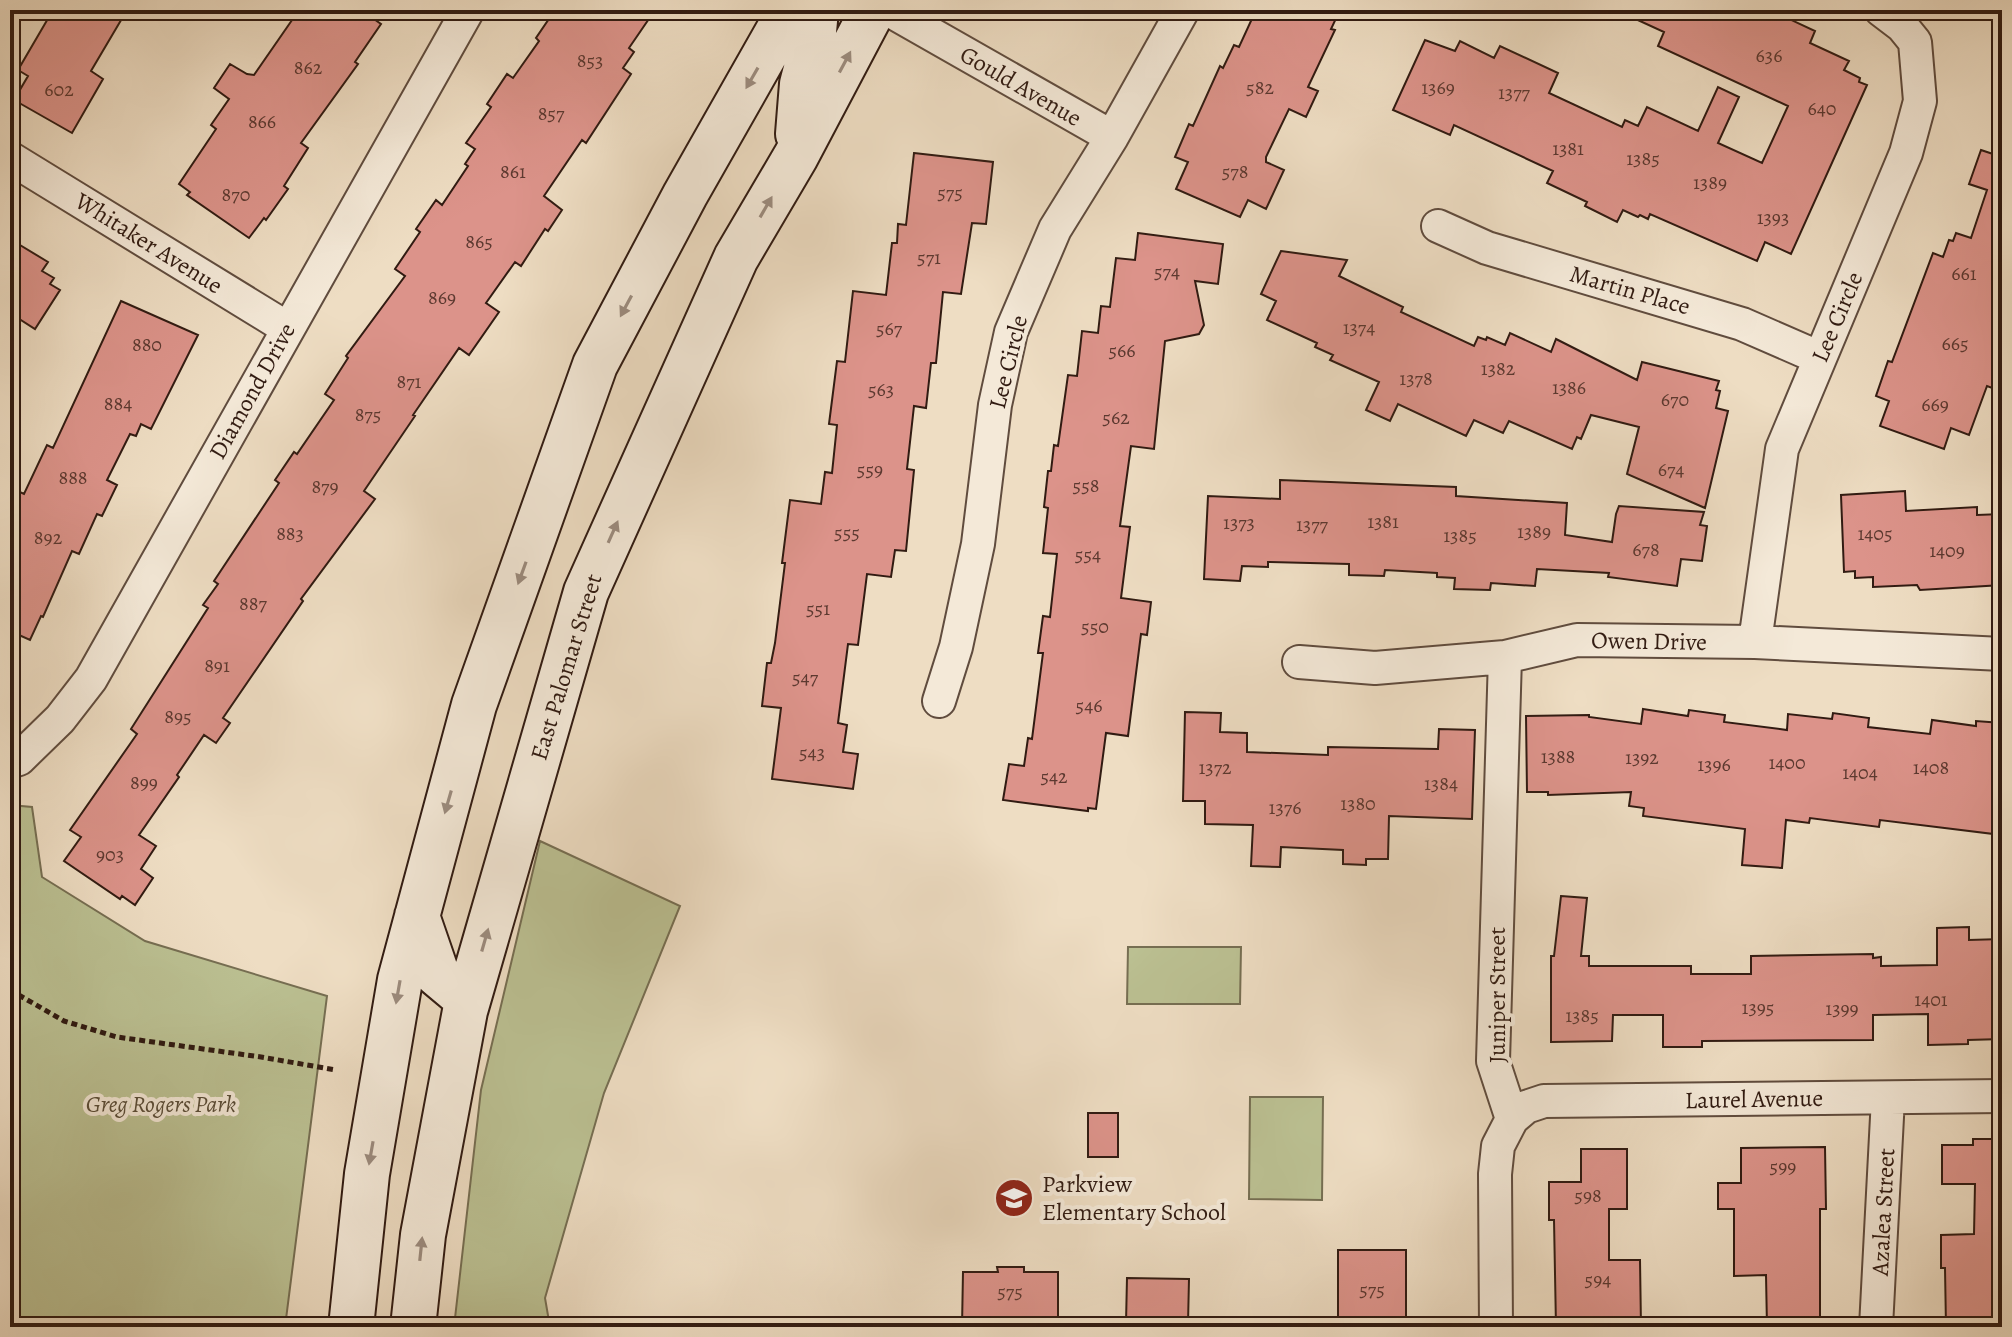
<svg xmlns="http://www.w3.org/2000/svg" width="2012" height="1337" font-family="Alegreya,serif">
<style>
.green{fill:#bbc092;stroke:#766e52;stroke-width:2}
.building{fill:#dc938a;stroke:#311b12;stroke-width:2}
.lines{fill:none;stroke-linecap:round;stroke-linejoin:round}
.street-casing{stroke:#604c3e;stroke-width:36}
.secondary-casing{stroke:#311b12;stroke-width:48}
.path{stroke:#311b12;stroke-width:5;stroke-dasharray:6 4;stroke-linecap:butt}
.street{stroke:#f4e9d8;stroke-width:32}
.secondary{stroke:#f4e9d8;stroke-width:44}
.oneway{fill:#9c8c7f}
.labels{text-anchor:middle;stroke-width:8;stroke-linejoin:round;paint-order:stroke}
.number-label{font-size:20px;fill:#5c3930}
.street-label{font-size:24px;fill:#311b12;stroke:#f4e9d8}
.park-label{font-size:24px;font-style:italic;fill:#5a4d38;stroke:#f4e9d8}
.poi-label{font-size:24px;fill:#311b12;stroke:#f4e9d8;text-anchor:start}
</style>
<rect width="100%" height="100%" fill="#eeddc3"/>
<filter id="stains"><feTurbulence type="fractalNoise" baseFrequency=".0025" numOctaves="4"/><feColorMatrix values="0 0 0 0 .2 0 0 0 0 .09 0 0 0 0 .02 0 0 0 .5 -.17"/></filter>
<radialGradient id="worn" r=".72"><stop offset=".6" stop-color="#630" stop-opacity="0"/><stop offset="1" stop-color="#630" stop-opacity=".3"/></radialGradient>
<path class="green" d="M10 805 32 807 42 877 145 941 327 996 285 1327H10Z
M540 841 680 906 604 1093 545 1298 550 1327H454L481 1090Z
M1128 947H1241L1240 1004H1127Z
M1250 1097H1323L1322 1200 1249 1199Z"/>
<path class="building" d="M53 10H127L91 71 103 79 72 133 14 100 28 76 18 70Z
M299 10H361L381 24 355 62 358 64 301 143 308 148 284 186 288 189 266 220 264 218 249 238 187 195 190 192 179 184 216 129 211 125 229 99 214 88 230 64 247 74 254 75Z
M555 10H655L629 48 634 52 623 68 631 74 586 143 582 140 544 196 562 210 548 231 545 229 521 266 515 262 486 303 499 312 469 355 459 348 413 415 415 416 364 491 375 499 301 599 303 601 223 718 230 723 216 743 204 735 177 775 179 777 139 835 156 846 141 869 153 878 135 905 122 896 120 899 64 861 81 837 70 830 137 734 131 729 208 608 203 605 218 584 214 581 279 483 275 480 294 452 297 454 334 400 325 394 348 358 346 356 405 276 395 269 420 232 416 229 436 200 442 205 468 166 465 164 475 149 466 143 491 107 487 104 507 74 513 78 539 41 536 38Z
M1256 10H1340L1331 29 1335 30 1308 87 1318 91 1306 117 1289 109 1266 157V162L1284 170 1266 209 1248 200 1240 217 1176 189 1188 162 1175 157 1189 124 1193 126 1220 66 1223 68 1234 45 1239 47Z
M1616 10H1770L1815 31 1810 43 1849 61 1844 70 1860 78 1859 82 1867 85 1791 254 1765 242 1757 261 1650 214 1648 219 1640 215 1638 217 1623 210 1617 222 1585 206 1587 202 1547 183 1553 171 1454 125 1450 135 1393 110 1425 40 1455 51 1460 41 1494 58 1500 46 1558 73 1549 93 1622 127 1625 120 1638 126 1647 107 1698 131 1718 87 1739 97 1718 143 1762 163 1788 106 1658 46 1664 32Z
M1981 150 2002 157V368L1995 389 1987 386 1969 435 1951 428 1944 449 1880 426 1889 401 1876 396 1888 361 1892 362 1933 253 1943 257 1949 240 1953 241 1956 233 1971 238 1987 190 1969 184Z
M914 153 993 162 986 224 972 223 961 294 943 292 936 363H931L926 408 914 406 907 469 914 470 906 551 895 550 891 577 867 574 858 645 848 644 838 723 847 725 843 752 858 754 853 789 772 779 781 708 762 706 767 663H771L775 643 785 563H782L790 500 821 504 825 472 832 473 837 425 829 424 837 361 845 362 853 291 886 295 892 243H897L898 224 906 225Z
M1138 233 1223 244 1218 284 1195 281 1204 325 1199 334 1165 341 1154 449 1131 446 1120 526 1130 527 1121 598 1151 602 1147 635 1141 634 1128 736 1106 733 1096 809 1088 808V811L1003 800 1009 764 1024 766 1028 738 1032 739 1043 653H1038L1043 616 1050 617 1057 554 1043 553 1048 508 1044 507 1048 471H1051L1054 445 1058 446 1068 375 1077 376 1082 331 1098 333 1101 306 1110 307 1116 258 1135 260Z
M10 239 48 262 42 271 54 278 50 284 60 290 35 329 10 313Z
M1281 251 1347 260 1339 276 1403 307 1401 312 1474 346 1478 337 1486 340 1487 337 1505 345 1510 333 1551 352 1556 339 1637 380 1642 362 1719 381 1716 390 1720 391 1716 408 1728 411 1705 508 1627 474 1639 427 1591 415 1581 439 1577 437 1572 449 1509 421 1503 433 1474 420 1466 436 1398 404 1390 421 1366 410 1379 382 1330 360 1333 355 1315 347 1317 343 1267 320 1276 301 1261 294Z
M121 301 198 335 151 429 141 424 136 436 130 434 107 480 117 485 102 516 97 514 79 554 72 551 43 617 41 616 30 640 10 631V514L20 492 24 494 47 445 53 448Z
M1280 480 1456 487V496L1567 503 1565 535 1612 542 1616 514 1619 506 1704 512 1700 525 1707 526 1702 561 1681 559 1677 586 1608 577 1609 573 1537 569 1535 586 1491 583 1490 590 1454 589 1455 578 1437 577V573L1385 570 1384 576 1349 575V564L1268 562V567L1242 566 1240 581 1204 579 1208 496 1280 499Z
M1905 491 1906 511 1977 507V515L2002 514V585L1920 590 1917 585 1873 587V577L1855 578V571L1844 572 1841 495Z
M1643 709 1688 716 1689 710 1725 715 1724 722 1787 730 1788 714 1832 719 1833 713 1869 718 1868 727 1930 734 1932 720 1976 726V721L2002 723V835L1880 820 1879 827 1810 818 1809 823 1786 820 1782 868 1742 865 1745 829 1643 816 1644 808 1629 806 1631 792 1548 795V792H1527L1526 716 1589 715V717L1641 724Z
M1185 712 1221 713 1220 732 1247 733V752L1328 755V747L1438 749 1439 729 1475 730 1472 819 1389 816 1388 859H1366V865L1343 864V850L1281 847 1280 867 1251 866 1253 825 1205 824V801H1183Z
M1561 896 1587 898 1581 956H1589V966H1691V974H1751V956L1873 954V958L1881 957V966L1937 965V928L1969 927V940L2002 939V1039L1968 1040V1044L1928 1045V1014L1873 1015V1040L1702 1041V1047H1663V1015H1613L1612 1041 1551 1042V956H1554Z
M1088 1113H1118V1157H1088Z
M1973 1139H2002V1327H1946L1945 1268H1941V1235L1974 1234 1975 1184H1942V1145H1973Z
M1825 1147 1826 1209H1820V1327H1767L1766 1275 1734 1276V1209H1718V1183H1741V1148Z
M1581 1149H1627V1209H1609V1260H1640L1641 1327H1556L1554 1220H1549V1182H1581Z
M1338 1250H1406V1327H1338Z
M997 1267H1024V1272H1058V1327H962L963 1272H998Z
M1127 1278 1189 1279 1188 1324 1126 1323Z"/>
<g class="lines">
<defs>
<path id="street" d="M889 10 1112 137
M10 158 287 328
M1438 226 1487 248 1742 324 1820 358
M1755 642 1782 449 1906 153 1920 101 1915 42 1902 26 1881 10
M1505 657 1493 1061 1512 1119
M1299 662 1375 668 1505 657 1577 640 1755 642 2002 654
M939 701 956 647 978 544 995 405 1011 332 1055 229 1112 137 1183 10
M10 762 19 759 60 719 91 679 468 10
M1496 1327 1495 1174 1498 1146 1512 1119 1526 1107 1544 1101 2002 1096
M1876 1327 1888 1098"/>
<path id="secondary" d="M798 134 802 84 813 42 816 10
M417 916 437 974 468 1000
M351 1327 367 1174 400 980 474 705 595 365 685 195 790 10
M413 1327 423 1235 465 1011 586 592 736 258 796 156 873 10"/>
</defs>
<use href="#street" class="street-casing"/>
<use href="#secondary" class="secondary-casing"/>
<path class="path" d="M10 990 64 1021 117 1037 261 1057 336 1070"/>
<use href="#street" class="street"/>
<use href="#secondary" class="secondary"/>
</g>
<defs><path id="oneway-solid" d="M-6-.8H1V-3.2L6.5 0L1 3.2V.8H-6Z" transform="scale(2)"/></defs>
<g class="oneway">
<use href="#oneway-solid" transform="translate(845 62) rotate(-62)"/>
<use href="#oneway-solid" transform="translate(752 78) rotate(120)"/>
<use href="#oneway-solid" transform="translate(766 207) rotate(-60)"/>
<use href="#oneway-solid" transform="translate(626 306) rotate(118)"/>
<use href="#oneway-solid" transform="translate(613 532) rotate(-66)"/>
<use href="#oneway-solid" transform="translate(522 573) rotate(110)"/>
<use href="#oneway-solid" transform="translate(448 802) rotate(106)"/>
<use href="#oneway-solid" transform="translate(485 940) rotate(-74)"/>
<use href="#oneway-solid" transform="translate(398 992) rotate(100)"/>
<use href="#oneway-solid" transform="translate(371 1153) rotate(100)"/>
<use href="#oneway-solid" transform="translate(421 1249) rotate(-84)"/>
</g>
<defs>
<symbol id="school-disc" viewBox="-11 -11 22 22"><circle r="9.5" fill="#8f2418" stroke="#f4e9d8"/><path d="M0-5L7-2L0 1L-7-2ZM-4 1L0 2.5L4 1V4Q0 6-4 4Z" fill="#fff"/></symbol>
</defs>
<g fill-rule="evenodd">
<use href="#school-disc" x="992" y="1176" width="44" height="44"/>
</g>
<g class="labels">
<g class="number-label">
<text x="1769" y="62">636</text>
<text x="590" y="67">853</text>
<text x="308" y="74">862</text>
<text x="1260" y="94">582</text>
<text x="1438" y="94">1369</text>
<text x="59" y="96">602</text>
<text x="1514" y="99">1377</text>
<text x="1822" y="115">640</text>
<text x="551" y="120">857</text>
<text x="262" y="128">866</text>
<text x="1568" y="155">1381</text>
<text x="1643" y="165">1385</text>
<text x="513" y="178">861</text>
<text x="1235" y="178">578</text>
<text x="1710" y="189">1389</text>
<text x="950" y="199">575</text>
<text x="236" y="201">870</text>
<text x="1773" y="224">1393</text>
<text x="479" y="248">865</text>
<text x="929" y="264">571</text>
<text x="1167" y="278">574</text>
<text x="1964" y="280">661</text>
<text x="442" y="304">869</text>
<text x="1359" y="334">1374</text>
<text x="889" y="335">567</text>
<text x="1955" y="350">665</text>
<text x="147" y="351">880</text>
<text x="1122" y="357">566</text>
<text x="1498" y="375">1382</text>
<text x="1416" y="385">1378</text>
<text x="409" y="388">871</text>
<text x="1569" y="394">1386</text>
<text x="881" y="396">563</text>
<text x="1675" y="406">670</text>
<text x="118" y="410">884</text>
<text x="1935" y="411">669</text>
<text x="368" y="421">875</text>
<text x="1116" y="424">562</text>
<text x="870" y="476">559</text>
<text x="1671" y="476">674</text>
<text x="73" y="484">888</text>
<text x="1086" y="492">558</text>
<text x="325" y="493">879</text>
<text x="1383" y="528">1381</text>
<text x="1239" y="529">1373</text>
<text x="1312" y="531">1377</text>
<text x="1534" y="538">1389</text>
<text x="847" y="539">555</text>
<text x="290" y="540">883</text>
<text x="1875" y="540">1405</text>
<text x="1460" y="542">1385</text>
<text x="48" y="544">892</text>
<text x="1646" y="556">678</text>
<text x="1947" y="557">1409</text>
<text x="1088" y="561">554</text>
<text x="253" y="610">887</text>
<text x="818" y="615">551</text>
<text x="1095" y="633">550</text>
<text x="217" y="672">891</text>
<text x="805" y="684">547</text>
<text x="1089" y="712">546</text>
<text x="178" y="723">895</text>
<text x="812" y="759">543</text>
<text x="1558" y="763">1388</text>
<text x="1642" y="764">1392</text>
<text x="1787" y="769">1400</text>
<text x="1714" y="771">1396</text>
<text x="1215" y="774">1372</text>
<text x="1931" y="774">1408</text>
<text x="1860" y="779">1404</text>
<text x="1054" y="783">542</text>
<text x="144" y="789">899</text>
<text x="1441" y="790">1384</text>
<text x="1358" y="810">1380</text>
<text x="1285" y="814">1376</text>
<text x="110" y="861">903</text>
<text x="1931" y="1006">1401</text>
<text x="1758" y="1014">1395</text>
<text x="1842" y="1015">1399</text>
<text x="1582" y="1022">1385</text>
<text x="1783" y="1173">599</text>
<text x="1588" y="1202">598</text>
<text x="1598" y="1286">594</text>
<text x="1372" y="1296">575</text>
<text x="1010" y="1298">575</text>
</g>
<g class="street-label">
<text transform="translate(1021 86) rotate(30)" y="8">Gould Avenue</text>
<text transform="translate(149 243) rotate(32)" y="8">Whitaker Avenue</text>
<text transform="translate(1630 290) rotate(16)" y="8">Martin Place</text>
<text transform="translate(1837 317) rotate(-67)" y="8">Lee Circle</text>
<text transform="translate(1008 362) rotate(-76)" y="8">Lee Circle</text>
<text transform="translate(252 391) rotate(-61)" y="8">Diamond Drive</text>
<text transform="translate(1649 641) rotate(1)" y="8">Owen Drive</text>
<text transform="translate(566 667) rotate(-73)" y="8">East Palomar Street</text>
<text transform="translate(1497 995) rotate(-90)" y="8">Juniper Street</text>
<text transform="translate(1754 1099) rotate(-1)" y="8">Laurel Avenue</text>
<text transform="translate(1883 1212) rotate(-87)" y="8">Azalea Street</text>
</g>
<g class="park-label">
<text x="161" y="1112">Greg Rogers Park</text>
</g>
<g class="poi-label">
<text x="1042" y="1192">Parkview<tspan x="1042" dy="28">Elementary School</tspan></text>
</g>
</g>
<rect width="2012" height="1337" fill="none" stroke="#eeddc3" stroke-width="40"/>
<rect x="12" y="12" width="1988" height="1313" fill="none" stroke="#311b12" stroke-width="4"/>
<rect x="20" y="20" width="1972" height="1297" fill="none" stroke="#311b12" stroke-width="2"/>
<rect width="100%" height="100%" filter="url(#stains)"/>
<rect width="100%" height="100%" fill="url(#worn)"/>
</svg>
